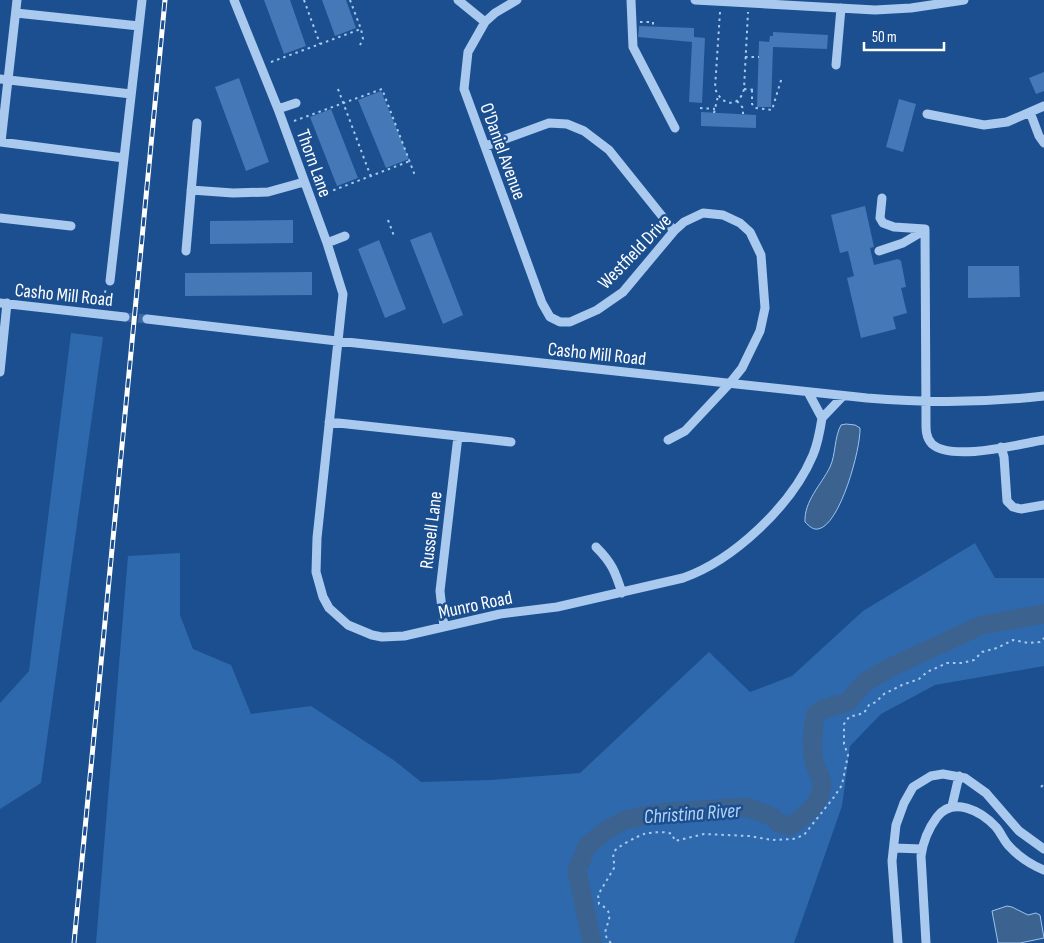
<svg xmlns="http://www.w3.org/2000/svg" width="1044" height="943" font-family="'Sofia Sans Condensed',sans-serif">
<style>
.green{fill:#2e69ad}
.water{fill:#3c6290;stroke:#9cc4f0}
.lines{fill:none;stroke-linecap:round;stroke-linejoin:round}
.river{stroke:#3c6290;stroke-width:19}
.building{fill:#4478b7}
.minor-tunnel{stroke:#3d69a0;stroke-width:9;stroke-dasharray:9 4.5;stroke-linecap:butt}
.path{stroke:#a9c9ee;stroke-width:2;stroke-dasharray:2.5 4;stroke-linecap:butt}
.minor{stroke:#a9c9ee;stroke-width:9}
.rail-casing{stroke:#fff;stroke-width:5}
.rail{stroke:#1b4f8f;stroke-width:3;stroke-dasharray:9;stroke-linecap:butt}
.labels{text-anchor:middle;stroke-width:5;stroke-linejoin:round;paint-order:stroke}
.street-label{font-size:19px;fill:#fff;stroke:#1b4f8f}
.water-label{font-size:20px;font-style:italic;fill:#b5d3f5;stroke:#1b4f8f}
</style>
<rect width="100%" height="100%" fill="#1b4f8f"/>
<path class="green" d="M71 333 103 337 41 783 0 809V703L29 671Z
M975 543 995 578H1044V666L935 685 881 714 850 746 842 806 794 943H96L128 556 180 553V615L193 649 231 665 251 714 311 706 395 761 421 782 490 780 580 773 709 652 750 692 792 676 863 611Z"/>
<path class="water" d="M846 424 855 425 860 428C861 448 840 526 818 529 813 530 809 526 805 522 804 501 821 485 830 467 836 454 834 438 841 425Z
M1007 906 1012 907 1028 915 1036 913 1040 915 1044 938 1020 943H998L992 911Z"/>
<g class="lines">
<path class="river" d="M592 943 577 871 587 846 607 830 625 820 656 813 746 807 771 816 779 823 790 826C805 816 821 805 822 784 822 777 816 769 814 762 811 746 813 730 815 715L823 709 848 702 864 683 889 668 982 625 1044 614"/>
</g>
<path class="building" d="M264 0H290L306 46 284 54Z
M322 0H346L356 28 335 36Z
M639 26 694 28V37L705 38 702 103 689 102 692 42 638 37Z
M773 32 828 35 827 49 773 47 771 107H757L759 41 769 42 770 36H773Z
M1044 72V91L1036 94 1029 78Z
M239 78 269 162 246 171 215 87Z
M381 91 409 159 386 168 358 100Z
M899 99 916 104 903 152 886 147Z
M331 109 358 178 337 186 310 117Z
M701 112 756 115V128L701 126Z
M865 206 874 247 870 248 874 265 898 259 901 261 906 287 901 288 907 313 893 317 896 329 861 338 847 278 854 276 848 251 840 253 831 215Z
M293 220V243L210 244V221Z
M431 232 463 315 443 324 410 240Z
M379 240 406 309 385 318 358 249Z
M968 266H1019L1020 297 968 298Z
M312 272V295L185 296V273Z"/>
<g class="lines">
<path class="minor-tunnel" d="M125 317 147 319"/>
<path class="path" d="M304 0 320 44
M350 0 361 29 363 39 359 47
M720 12 715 88C721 106 739 109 744 89L748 12
M640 22H653V26
M745 57H759
M271 62 361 29
M338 89 371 177
M744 89 757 90
M752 90V104L755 108 772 110 782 77
M737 101 743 108V114
M700 108 715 109
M714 113 718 96
M294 121 382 89 414 173 411 174
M321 195 410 161
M388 220 394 236
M100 304 103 302 106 288
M1041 787 1044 784
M611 943C609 941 607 939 606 936 602 926 620 914 599 904L598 895 614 868C615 862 612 858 614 852 616 847 638 836 644 834 652 832 665 831 672 834L675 841 704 834 749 836 772 840 793 839 804 835 834 797 842 785 848 755 844 744V724L849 717 864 713 869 705 876 702 884 694 902 685 919 679 927 672 947 663H962L974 660 982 652 997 648 1013 640 1029 643 1040 642 1044 638"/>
<path class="minor" d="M234 0 278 109 327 243 343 294 317 538 316 572 323 597 329 608 348 625 372 635 382 637 404 636 500 614 557 607 683 578C734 560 792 505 813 455 818 443 820 431 822 418
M458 0 485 22
M517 0 495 13 485 22 468 52 464 89 542 303 550 317 560 322H570L597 310 623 292 674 231 684 222 703 213 723 215 740 223 750 232 761 255 765 308 760 331 742 368 730 383 685 431 668 440
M631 0 633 47 675 128
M695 0 875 10 911 8 964 0
M16 13 139 26
M836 65 841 8
M0 79 131 94
M278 109 296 103
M1030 112 1039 136 1044 143
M927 114 984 125 1007 122 1044 106
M0 142 124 158
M1 142 17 0
M486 146 549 123 567 124 584 131 609 150 674 231
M191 190 233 193 268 192 304 182
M882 198 880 218 883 223 894 227 925 229 926 418C926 427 925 437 932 444 952 462 1019 444 1044 440
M0 218 71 226
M327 243 345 236
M186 251 197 123
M879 251 903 243 925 230
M110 281 142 0
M0 303 125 317
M147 319 337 341 867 398C926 403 984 403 1044 396
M0 372 7 303
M808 392 822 418 843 396
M329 422 458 436 440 591 444 627
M458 436 511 442
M1001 447 1004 457 1007 501 1013 507 1021 509 1044 505
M596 547C612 563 615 571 622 593
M952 806 959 776
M894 848 922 849
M898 943 892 861 896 825 904 803 913 787 931 776 943 774 965 778 986 793 1019 831 1044 849
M926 943 921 856C923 842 928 829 937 817 953 796 981 811 996 827 1001 833 1004 841 1009 846 1019 857 1031 865 1044 870"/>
<defs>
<path id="rail" d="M74 943 165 0"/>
</defs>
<use href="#rail" class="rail-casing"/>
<use href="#rail" class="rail"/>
</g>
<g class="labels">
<g class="street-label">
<text transform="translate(504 151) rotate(70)" y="7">O'Daniel Avenue</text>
<text transform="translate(315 163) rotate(70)" y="7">Thorn Lane</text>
<text transform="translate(634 251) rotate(-46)" y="7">Westfield Drive</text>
<text transform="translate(64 294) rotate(6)" y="7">Casho Mill Road</text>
<text transform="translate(597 353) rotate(6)" y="7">Casho Mill Road</text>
<text transform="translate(430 530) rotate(-83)" y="7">Russell Lane</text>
<text transform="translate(475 604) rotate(-12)" y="7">Munro Road</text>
</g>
<g class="water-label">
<text transform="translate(692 813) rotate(-4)" y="7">Christina River</text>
</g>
</g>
<path d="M864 42v8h80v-8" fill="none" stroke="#ffffff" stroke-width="2.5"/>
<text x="872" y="42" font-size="15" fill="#ffffff" stroke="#1b4f8f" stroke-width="4" paint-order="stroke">50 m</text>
</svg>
